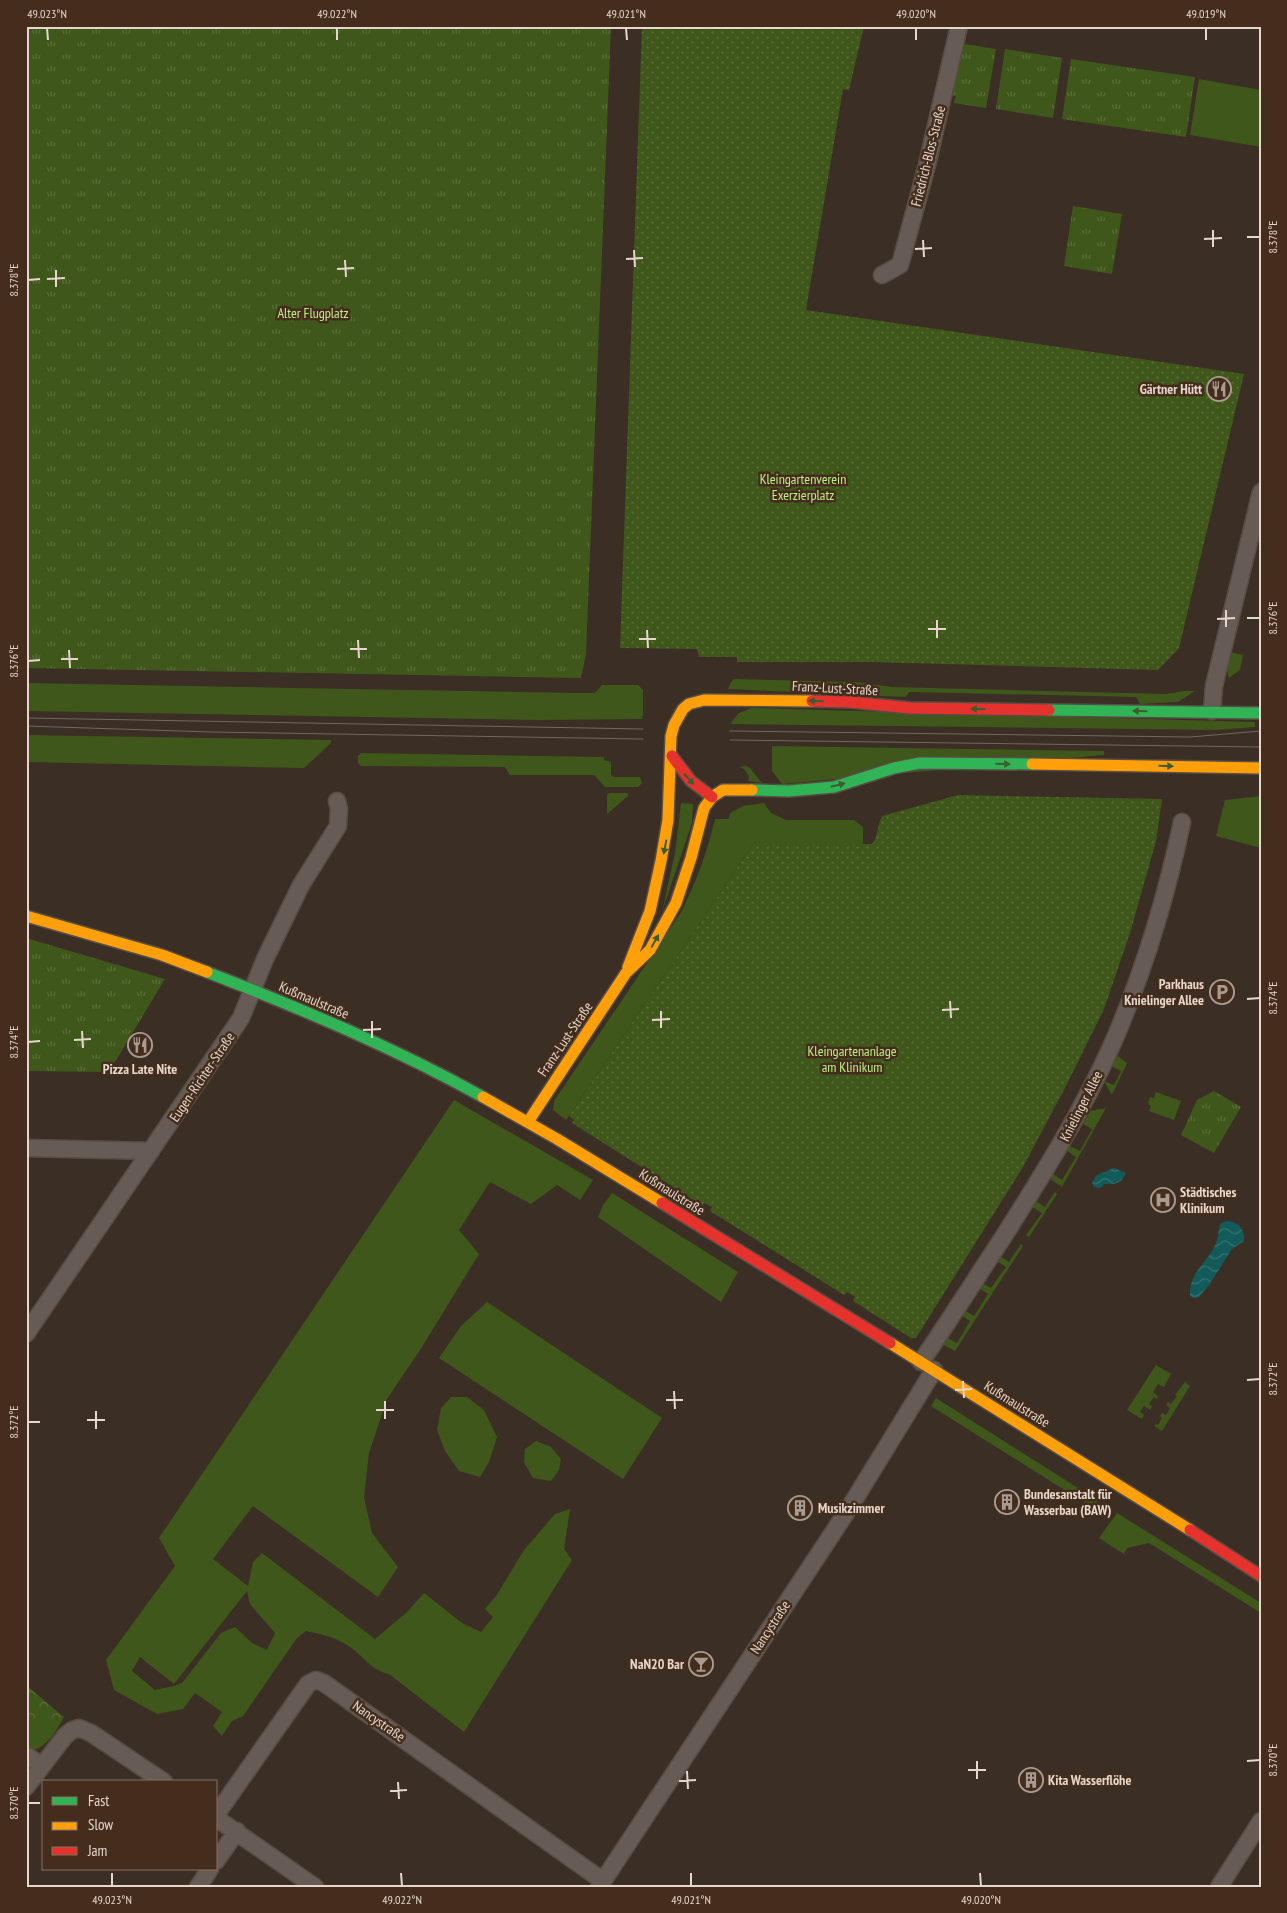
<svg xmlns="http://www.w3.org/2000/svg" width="1287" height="1913" font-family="'PT Sans Narrow',sans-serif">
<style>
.grass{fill:#3f571a;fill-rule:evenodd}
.forest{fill:url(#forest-crowns)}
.park{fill:url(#park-tufts)}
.garden{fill:url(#garden-dots)}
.water{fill:url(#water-waves)}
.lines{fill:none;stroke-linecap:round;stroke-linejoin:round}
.street-casing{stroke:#584c45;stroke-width:19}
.fast-casing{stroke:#584c45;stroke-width:14}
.slow-casing{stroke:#584c45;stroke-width:14}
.jam-casing{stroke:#584c45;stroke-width:14}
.street{stroke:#665c55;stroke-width:16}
.fast{stroke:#30b455;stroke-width:11}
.slow{stroke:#ff9f0a;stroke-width:11}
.jam{stroke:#e5322d;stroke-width:11}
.tram{stroke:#716861;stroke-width:1}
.oneway{fill:#3d5c30}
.ticks{fill:none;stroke:#e6d6cc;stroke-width:2}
.labels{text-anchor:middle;stroke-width:5;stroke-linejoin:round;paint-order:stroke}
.street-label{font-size:14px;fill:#e6d6cc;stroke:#442d1c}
.park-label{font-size:14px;fill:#bcef82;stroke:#442d1c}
.poi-label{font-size:14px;font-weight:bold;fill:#e6d6cc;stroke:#442d1c;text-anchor:start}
.neatline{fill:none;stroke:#e6d6cc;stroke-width:2}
.ticks-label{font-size:12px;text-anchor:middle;fill:#e6d6cc}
</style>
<defs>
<pattern id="forest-crowns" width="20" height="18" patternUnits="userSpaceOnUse" patternTransform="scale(1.25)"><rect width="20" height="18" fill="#3f571a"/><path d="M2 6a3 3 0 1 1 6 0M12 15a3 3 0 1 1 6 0" fill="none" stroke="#5b6e3a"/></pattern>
<pattern id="park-tufts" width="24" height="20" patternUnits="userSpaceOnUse" patternTransform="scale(1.25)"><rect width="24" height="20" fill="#3f571a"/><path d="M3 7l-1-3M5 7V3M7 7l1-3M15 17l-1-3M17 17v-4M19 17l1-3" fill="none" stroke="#5b6e3a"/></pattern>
<pattern id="garden-dots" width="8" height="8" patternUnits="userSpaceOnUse" patternTransform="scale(1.25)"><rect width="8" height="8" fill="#3f571a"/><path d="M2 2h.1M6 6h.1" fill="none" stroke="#5b6e3a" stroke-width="1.8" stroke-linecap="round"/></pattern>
<pattern id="water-waves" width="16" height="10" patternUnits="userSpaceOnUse" patternTransform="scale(1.25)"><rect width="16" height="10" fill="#135b5a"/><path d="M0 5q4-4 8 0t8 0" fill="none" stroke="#357270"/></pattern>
</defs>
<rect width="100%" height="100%" fill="#3b2e25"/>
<path class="grass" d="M1199 79 1261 90V147L1190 135Z
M1230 652 1243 655 1240 670 1229 678 1226 667Z
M734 679 856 682 892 687 1166 694 1183 691H1195L1178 702 1140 704 1136 697 910 692 905 697 728 689 731 682Z
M26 683 576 693H595L602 685H638L643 690V715L642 719 538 720 26 711Z
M752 708 1255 722V727L1218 730 730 724 739 713Z
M26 735 331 740V743L304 768 26 762Z
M772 746 1104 751V755L782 784 772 771Z
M361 753 604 757V760L611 762V775L614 777H640L642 783 638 787H605L594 775H510L505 767 361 766 358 763V756Z
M746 766 750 768 762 783 748 781 749 776 744 769 739 767Z
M609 793H628V796L607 814V795Z
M1261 796V848L1216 836 1225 800Z
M681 803 693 804 692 823 662 912 675 853Z
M764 803 771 813 786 820H854L863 827V844H753L569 1116 566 1120 553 1110 554 1101 680 914C696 883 707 853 715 819H729L730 813 743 806Z
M1118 1056 1127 1063 1112 1095 1104 1081 1114 1085 1121 1071 1111 1066 1116 1058Z
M1156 1092 1181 1101 1174 1120 1149 1111 1151 1106 1148 1104 1150 1097 1154 1098Z
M454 1100 593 1180 580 1200 557 1185 531 1204 490 1182 459 1230 479 1254 422 1347 387 1399 369 1453 364 1497 372 1533 398 1567 378 1597 253 1506 213 1559 248 1586 253 1562 262 1553 375 1639 407 1612 424 1593 462 1623 481 1632 493 1617 485 1609 496 1596 524 1550 555 1514 570 1509 564 1549 572 1560 464 1732 389 1674C368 1669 364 1655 347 1645 334 1637 321 1634 306 1631L297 1638 243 1716 232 1721 222 1736 213 1726 222 1712 195 1693 183 1709 157 1714 114 1690 106 1660 175 1566 159 1538ZM247 1591 250 1604 275 1633 267 1650 252 1643 235 1627 221 1633 182 1683 174 1686 155 1690 132 1671 140 1657 174 1684Z
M1106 1108 1062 1187 1050 1179 1053 1174 1062 1180 1076 1157 1067 1151 1070 1146 1080 1151 1092 1129 1083 1124 1090 1111Z
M1055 1192 1057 1194 1029 1237 1026 1235 1042 1213 1032 1207 1036 1201 1045 1207Z
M612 1193 738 1272 721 1302 598 1217 603 1205Z
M1021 1244 1023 1246 955 1351 942 1344 946 1337 957 1343 970 1321 961 1315 964 1310 974 1316 988 1294 979 1288 982 1283 991 1288 1006 1267 997 1261 1000 1256 1009 1262Z
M487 1302 662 1418 623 1479 439 1358 461 1326Z
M1156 1365 1171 1374 1164 1387 1158 1384 1153 1392 1158 1396 1157 1399 1154 1397 1149 1404 1152 1406 1150 1410 1144 1406 1140 1412 1144 1415 1142 1419 1127 1410Z
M1185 1382 1190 1386 1162 1431 1154 1426 1156 1424 1158 1425 1162 1418 1160 1416 1162 1413 1166 1415 1170 1408 1166 1405 1168 1402 1171 1404 1177 1396 1175 1395Z
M451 1397H467L484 1410 497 1437 489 1462 480 1477 459 1471 445 1451 437 1430 441 1408Z
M936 1398 1097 1500 1098 1511 931 1406Z
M536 1441 551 1447 561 1459 559 1470 551 1481 533 1478 524 1462 525 1449Z
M1117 1513 1261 1603V1613L1149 1543 1127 1548 1124 1554 1099 1538Z
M29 1724H60C52 1738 43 1750 26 1752L27 1733Z"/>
<path class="forest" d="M26 1685 64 1717 60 1724H30L26 1742Z"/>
<path class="park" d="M26 26H611L586 654 581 678 26 668Z
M964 44 996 49 986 108 954 103 956 96 952 95Z
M1005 49 1062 58 1053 118 996 109Z
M1071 59 1195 77 1186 137 1062 119Z
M1073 206 1122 214 1112 274 1064 266Z
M26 938 165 979 109 1072 26 1071Z
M1214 1091 1241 1107 1214 1153 1181 1135 1197 1100Z"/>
<path class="garden" d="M642 26H864L849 90 843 89 806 310 1244 374 1179 648 1158 670 873 662H737V657H699L697 649 620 648Z
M958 795 1162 799 1156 841 1130 933 1104 1009 1068 1082 1023 1167 916 1338H911L853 1301 855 1297 847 1292 844 1295 710 1211 712 1207 704 1203 703 1206 572 1123 574 1120 569 1116 753 844H872C878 838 877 826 882 816Z"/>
<path class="water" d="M1114 1168 1126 1173C1121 1184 1116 1184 1105 1184L1100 1188 1094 1187 1092 1182 1097 1175Z
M1226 1221C1238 1221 1245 1229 1244 1241L1232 1249 1209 1285 1199 1297 1193 1298 1190 1295C1189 1270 1211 1261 1217 1240 1219 1234 1218 1230 1220 1224Z"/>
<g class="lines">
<defs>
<path id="street" d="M882 275 900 265 927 165 959 26
M1212 711 1214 686 1261 492
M26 1148 151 1151
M26 1334 241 1018 265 959 301 885 338 826 339 809 337 801
M921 1362C949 1321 975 1280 1002 1239 1042 1176 1081 1114 1112 1045 1143 974 1166 898 1182 822
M26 1757H29L42 1766
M26 1787 65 1736 71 1731 79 1728 91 1733 164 1782
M216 1815 308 1684 316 1680 324 1683 603 1881
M216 1818 315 1887
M216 1861 237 1831
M198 1887 210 1869
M599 1887 848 1510 934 1370
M1219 1887 1261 1821"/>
<path id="fast" d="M1049 710 1261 713
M752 790 789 791 834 787 894 768 920 763 1032 764
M207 972C302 1009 395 1048 483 1097"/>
<path id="slow" d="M1032 764 1261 768
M26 916 162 955 207 972
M628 967 650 911 661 861 668 820 671 736 674 725 683 709 689 704 704 700 812 701
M483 1097 557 1139 662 1203
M528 1122 626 973 650 950 676 903 691 858 704 808 712 797 723 790H752
M890 1343 1190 1530"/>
<path id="jam" d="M812 701 851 702 910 708 1049 710
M672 756 691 781 712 797
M662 1203 890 1343
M1190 1530 1261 1576"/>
</defs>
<use href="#street" class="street-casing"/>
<use href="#fast" class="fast-casing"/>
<use href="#slow" class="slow-casing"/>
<use href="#jam" class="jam-casing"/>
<use href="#street" class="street"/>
<use href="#fast" class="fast"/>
<use href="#slow" class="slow"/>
<use href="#jam" class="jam"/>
<path class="tram" d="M26 718 643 729
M26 726 211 732 643 739
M730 731 1190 737 1261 731
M730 740 1261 747"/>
</g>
<defs><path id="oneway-solid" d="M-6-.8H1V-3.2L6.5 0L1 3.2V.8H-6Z" transform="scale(1.25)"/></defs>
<g class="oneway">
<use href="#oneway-solid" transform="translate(816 701) rotate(-179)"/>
<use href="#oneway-solid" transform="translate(978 709) rotate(-179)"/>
<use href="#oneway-solid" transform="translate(1140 711) rotate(-179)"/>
<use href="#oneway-solid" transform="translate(1003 764) rotate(1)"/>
<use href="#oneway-solid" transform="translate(1166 766) rotate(1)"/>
<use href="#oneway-solid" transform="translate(689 779) rotate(47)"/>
<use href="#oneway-solid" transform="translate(838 785) rotate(-14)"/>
<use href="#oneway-solid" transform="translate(665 847) rotate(101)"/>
<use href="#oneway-solid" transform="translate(655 941) rotate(-61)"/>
</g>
<path class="ticks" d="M47 28 48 40M337 28V40M626 28 627 40M916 28V40M1206 28V40M1213 230V247M1247 237H1260M1204 239 1222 238M923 240 924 257M915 249 932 248M634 250 635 267M626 259 643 258M345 260 346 277M337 269 354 268M56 270V287M47 279 65 278M28 280 40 279M1226 610V627M1247 618H1260M1217 619 1235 618M937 620V638M928 629H946M647 630 648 648M639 639H656M358 640 359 658M350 649H367M69 650 70 668M61 659H78M28 661 40 660M1247 999 1260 998M950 1001 951 1018M942 1010 959 1009M661 1011V1028M652 1020 670 1019M372 1021V1038M363 1030 381 1029M82 1031 83 1048M74 1040 91 1039M28 1042 40 1041M1247 1380 1260 1379M963 1381 964 1398M955 1390 972 1389M674 1391 675 1409M666 1400H683M385 1401V1419M376 1410H394M96 1411V1429M87 1420H105M28 1422H40M977 1761V1779M1247 1761 1260 1760M968 1770H986M687 1771 688 1789M679 1781 696 1780M398 1782 399 1799M390 1791 407 1790M28 1803H40M112 1873V1886M401 1873 402 1886M691 1873V1886M980 1873 981 1886"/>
<defs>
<symbol id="restaurant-ring" viewBox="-11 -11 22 22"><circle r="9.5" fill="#442d1c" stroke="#aa9b92" stroke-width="1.5"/><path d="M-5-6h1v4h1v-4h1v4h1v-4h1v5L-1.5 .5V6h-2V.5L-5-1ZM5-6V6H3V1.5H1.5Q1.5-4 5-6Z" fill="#aa9b92"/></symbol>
<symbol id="parking-ring" viewBox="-11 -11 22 22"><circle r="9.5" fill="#442d1c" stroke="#aa9b92" stroke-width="1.5"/><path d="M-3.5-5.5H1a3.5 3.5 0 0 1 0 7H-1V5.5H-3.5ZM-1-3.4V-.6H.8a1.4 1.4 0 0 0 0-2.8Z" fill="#aa9b92"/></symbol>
<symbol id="hospital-ring" viewBox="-11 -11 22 22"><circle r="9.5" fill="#442d1c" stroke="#aa9b92" stroke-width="1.5"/><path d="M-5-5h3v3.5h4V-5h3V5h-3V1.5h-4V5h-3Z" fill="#aa9b92"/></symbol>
<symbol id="building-ring" viewBox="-11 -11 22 22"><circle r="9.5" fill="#442d1c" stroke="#aa9b92" stroke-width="1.5"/><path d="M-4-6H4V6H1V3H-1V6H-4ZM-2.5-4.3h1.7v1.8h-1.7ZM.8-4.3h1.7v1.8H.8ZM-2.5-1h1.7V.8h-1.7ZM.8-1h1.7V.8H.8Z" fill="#aa9b92"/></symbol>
<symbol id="bar-ring" viewBox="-11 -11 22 22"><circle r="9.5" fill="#442d1c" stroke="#aa9b92" stroke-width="1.5"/><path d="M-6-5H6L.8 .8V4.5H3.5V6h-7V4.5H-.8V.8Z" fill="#aa9b92"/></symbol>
</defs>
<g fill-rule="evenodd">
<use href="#restaurant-ring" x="1205" y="375" width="28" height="28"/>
<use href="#parking-ring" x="1208" y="978" width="28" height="28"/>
<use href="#restaurant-ring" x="126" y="1031" width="28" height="28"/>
<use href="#hospital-ring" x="1149" y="1186" width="28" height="28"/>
<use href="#building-ring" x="993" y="1488" width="28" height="28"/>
<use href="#building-ring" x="786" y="1494" width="28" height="28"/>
<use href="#bar-ring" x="687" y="1650" width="28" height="28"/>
<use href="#building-ring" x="1017" y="1766" width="28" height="28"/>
</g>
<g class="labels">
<g class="street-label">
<text transform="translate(928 156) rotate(-76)" y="5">Friedrich-Blos-Straße</text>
<text transform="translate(835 688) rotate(3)" y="5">Franz-Lust-Straße</text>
<text transform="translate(314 1000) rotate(23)" y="5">Kußmaulstraße</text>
<text transform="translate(565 1039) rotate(-56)" y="5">Franz-Lust-Straße</text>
<text transform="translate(202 1077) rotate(-56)" y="5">Eugen-Richter-Straße</text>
<text transform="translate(1081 1106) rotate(-63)" y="5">Knielinger Allee</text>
<text transform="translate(672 1192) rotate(32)" y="5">Kußmaulstraße</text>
<text transform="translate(1017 1404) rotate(32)" y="5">Kußmaulstraße</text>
<text transform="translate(770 1627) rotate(-57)" y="5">Nancystraße</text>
<text transform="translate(379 1721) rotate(35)" y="5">Nancystraße</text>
</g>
<g class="park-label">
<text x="313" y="318">Alter Flugplatz</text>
<text x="803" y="484">Kleingartenverein<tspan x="803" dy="16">Exerzierplatz</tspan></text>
<text x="852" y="1056">Kleingartenanlage<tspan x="852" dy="16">am Klinikum</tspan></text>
</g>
<g class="poi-label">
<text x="1202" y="394" text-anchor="end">Gärtner Hütt</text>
<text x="1204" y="989" text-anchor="end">Parkhaus<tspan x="1204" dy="16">Knielinger Allee</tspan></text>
<text x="140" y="1074" text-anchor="middle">Pizza Late Nite</text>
<text x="1180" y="1197">Städtisches<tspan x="1180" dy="16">Klinikum</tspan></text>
<text x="1024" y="1499">Bundesanstalt für<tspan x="1024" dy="16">Wasserbau (BAW)</tspan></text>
<text x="818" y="1513">Musikzimmer</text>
<text x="684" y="1669" text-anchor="end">NaN20 Bar</text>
<text x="1048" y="1785">Kita Wasserflöhe</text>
</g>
</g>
<rect width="1287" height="1913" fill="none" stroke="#442d1c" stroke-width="55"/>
<rect x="42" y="1780" width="175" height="90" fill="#442d1c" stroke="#857162"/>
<rect x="52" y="1797" width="25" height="8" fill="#30b455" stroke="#857162"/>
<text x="88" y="1806" font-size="15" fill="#e6d6cc">Fast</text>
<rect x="52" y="1822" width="25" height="8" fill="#ff9f0a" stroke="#857162"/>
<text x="88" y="1830" font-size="15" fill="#e6d6cc">Slow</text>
<rect x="52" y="1847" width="25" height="8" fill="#e5322d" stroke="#857162"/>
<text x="88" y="1856" font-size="15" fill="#e6d6cc">Jam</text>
<rect x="28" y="28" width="1232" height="1858" class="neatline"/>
<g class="ticks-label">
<text x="47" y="18">49.023°N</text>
<text x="337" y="18">49.022°N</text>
<text x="626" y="18">49.021°N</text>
<text x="916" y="18">49.020°N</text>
<text x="1206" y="18">49.019°N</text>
<text transform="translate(1273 237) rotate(-90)" y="4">8.378°E</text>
<text transform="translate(14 280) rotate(-90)" y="4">8.378°E</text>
<text transform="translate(1273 618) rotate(-90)" y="4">8.376°E</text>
<text transform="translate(14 661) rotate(-90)" y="4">8.376°E</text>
<text transform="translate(1273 998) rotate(-90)" y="4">8.374°E</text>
<text transform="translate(14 1042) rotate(-90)" y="4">8.374°E</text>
<text transform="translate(1273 1379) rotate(-90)" y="4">8.372°E</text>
<text transform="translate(14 1422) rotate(-90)" y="4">8.372°E</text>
<text transform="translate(1273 1760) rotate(-90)" y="4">8.370°E</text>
<text transform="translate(14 1803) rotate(-90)" y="4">8.370°E</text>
<text x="112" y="1904">49.023°N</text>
<text x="402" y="1904">49.022°N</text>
<text x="691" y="1904">49.021°N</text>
<text x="981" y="1904">49.020°N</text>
</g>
</svg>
